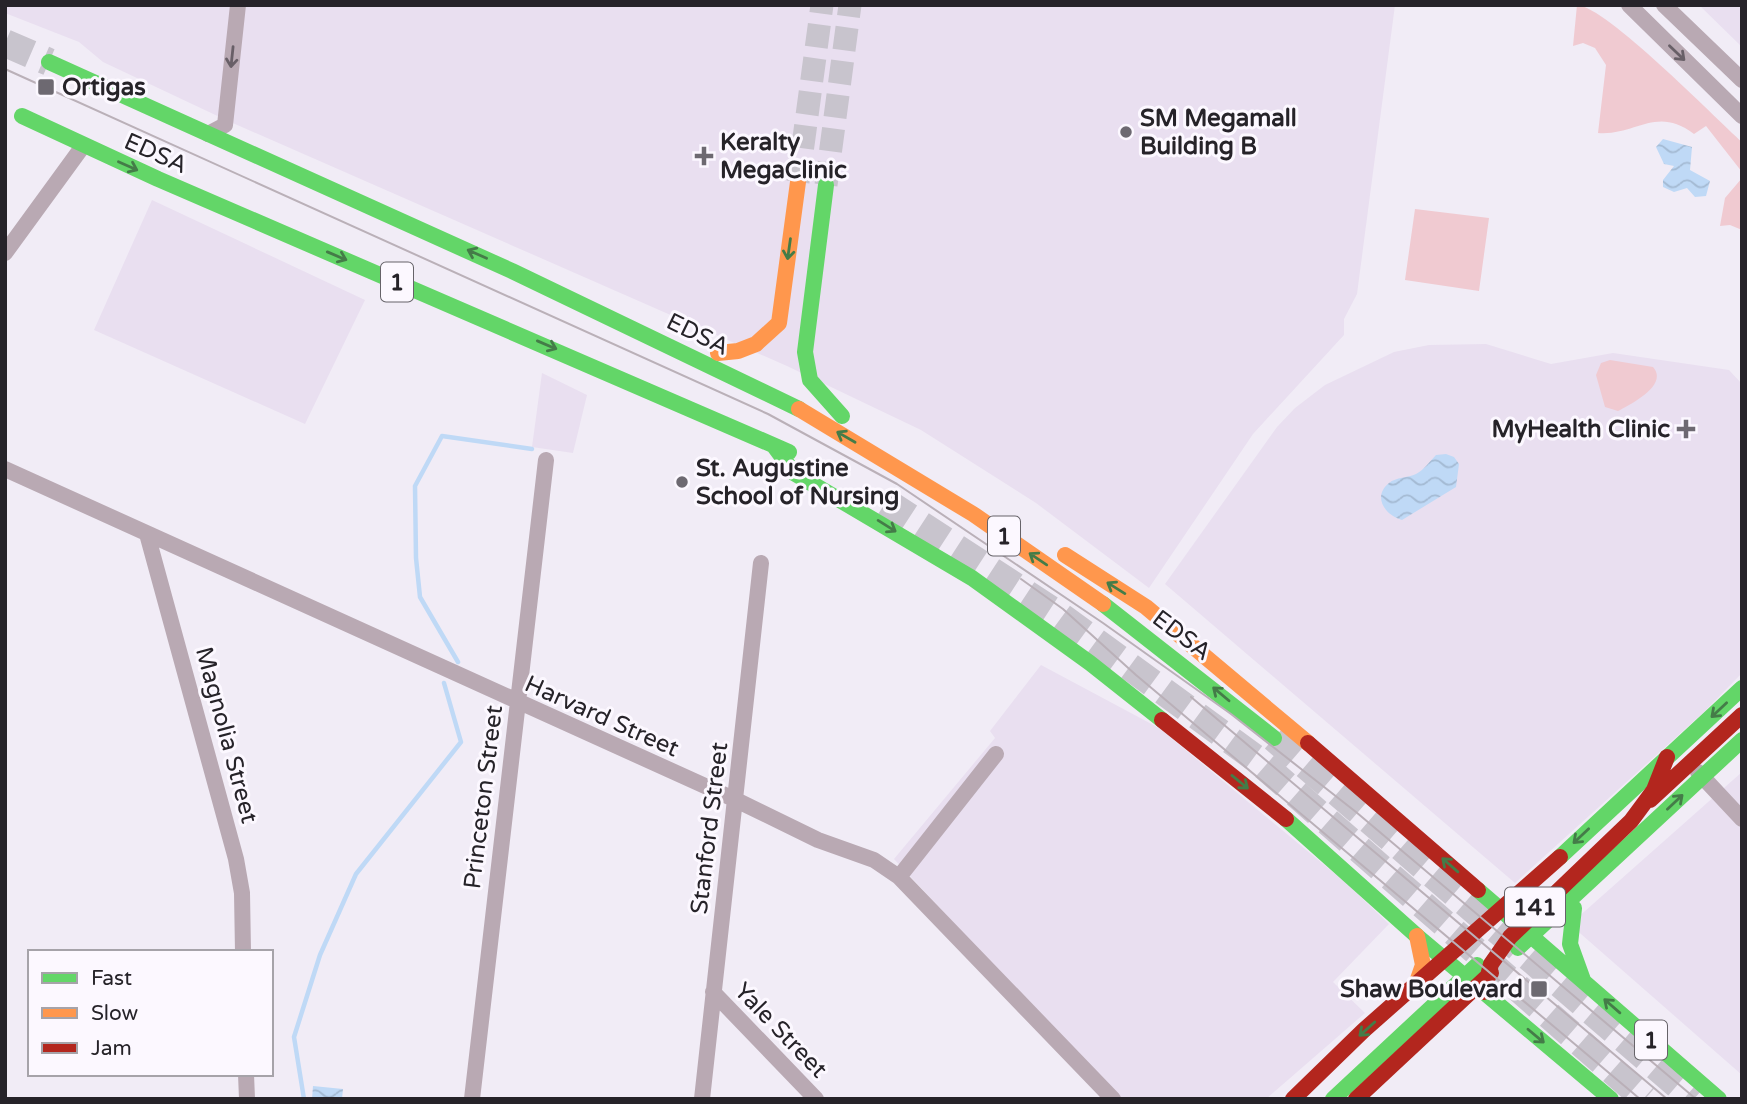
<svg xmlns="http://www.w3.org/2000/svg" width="1747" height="1104" font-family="'Varela Round',sans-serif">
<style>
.built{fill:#e9dff0}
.green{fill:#f0cad1}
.water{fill:url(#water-waves)}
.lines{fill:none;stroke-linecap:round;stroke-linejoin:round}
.stream{stroke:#bfd9f6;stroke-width:4.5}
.secondary-tunnel{stroke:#c8c4cd;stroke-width:23;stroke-dasharray:23 11;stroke-linecap:butt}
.highway-tunnel{stroke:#c8c4cd;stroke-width:28;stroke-dasharray:28 14;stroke-linecap:butt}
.street{stroke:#b9a9b3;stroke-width:16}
.fast{stroke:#63d668;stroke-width:16}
.slow{stroke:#ff974d;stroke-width:16}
.jam{stroke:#b3261e;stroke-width:16}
.tram{stroke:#bab0b8;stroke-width:2}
.oneway{stroke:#685f67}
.oneway2{stroke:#447c48}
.poi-dot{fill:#6d6971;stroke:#fcf8ff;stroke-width:2.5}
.labels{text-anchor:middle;stroke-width:6;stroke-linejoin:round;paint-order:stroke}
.shield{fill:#fcf8ff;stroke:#666369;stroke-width:2}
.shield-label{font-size:23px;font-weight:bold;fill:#262329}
.poi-label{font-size:24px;font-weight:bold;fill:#262329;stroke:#fcf8ff;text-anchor:start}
.street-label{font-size:24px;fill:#262329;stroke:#fcf8ff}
</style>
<defs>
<pattern id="water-waves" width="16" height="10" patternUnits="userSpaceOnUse" patternTransform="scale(1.75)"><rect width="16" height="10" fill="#bfd9f6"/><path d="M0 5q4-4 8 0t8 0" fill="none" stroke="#a4bad3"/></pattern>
</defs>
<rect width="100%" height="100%" fill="#f1ecf6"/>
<path class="built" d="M5 5H1395L1357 294 1344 319V335L1253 434 1149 588 1036 503 921 430 787 366 226 120 103 62 79 42 5 13Z
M1699 5H1742V47Z
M152 200 365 300 305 424 94 330Z
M1486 344 1551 364 1613 353 1729 370 1742 384V673L1705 711 1515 883 1165 584 1277 427 1295 408 1325 385 1394 352 1429 345Z
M542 373 587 395 573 453 532 447Z
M1041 665 1159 728 1346 883 1389 924 1333 982 1365 1013 1266 1099H1119L894 859 995 738 990 731Z
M1742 772V1075L1573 927 1576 919Z"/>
<path class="green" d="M1577 5C1607 7 1714 117 1742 142V172L1706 126 1694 134C1656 105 1636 136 1598 133L1606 65 1595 48 1583 43 1573 46Z
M1742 178V230L1730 225 1720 226 1725 198Z
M1415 209 1489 218 1479 291 1405 280Z
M1610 360 1653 367C1669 385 1631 404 1618 411L1605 407 1596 375 1601 363Z"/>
<path class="water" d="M1663 139 1692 147 1690 170 1710 181 1706 196 1695 197 1687 188 1674 192 1663 187V180L1674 166 1664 164 1656 147Z
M1446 454 1454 457 1459 464 1456 487 1402 520C1385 515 1372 497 1389 483 1396 477 1408 478 1416 474 1424 470 1430 461 1436 455Z
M313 1086 343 1089 342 1099H312Z"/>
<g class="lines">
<path class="stream" d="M458 662 420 597 416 558 415 486 442 436 532 449
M304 1099 294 1037 320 955 356 874 461 742 444 683"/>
<path class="secondary-tunnel" d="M798 182 822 5
M826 185 850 5"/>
<path class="highway-tunnel" d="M5 43 49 62
M886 502 1059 615 1255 758 1645 1099
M1274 738 1694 1099"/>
<path class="street" d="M1629 5 1742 116
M1664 5 1742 80
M208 134 225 125 238 5
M5 253 83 146
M5 469 736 800 818 840 874 860 899 877 1113 1099
M147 534 236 859 242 893 243 952
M1698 772 1742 819
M899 877 996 754
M713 992 816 1099
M246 1074 247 1099
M472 1099 546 460
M702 1099 761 563"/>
<path class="fast" d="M49 62 512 271 799 409
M22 116 158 179 789 452
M826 185 805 352 810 380 842 416
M774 446 794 473 972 578 1090 663 1162 720
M1103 604 1274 738
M1286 819 1417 936 1611 1099
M1560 857 1742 688
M1478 890 1719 1099
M1574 908 1570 944 1583 980
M1518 948 1742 740
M1333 1099 1477 965"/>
<path class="slow" d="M718 353 738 351 756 344 779 323 798 182
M799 409 973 514 1103 604
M1065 555 1146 607 1308 743
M1416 985 1423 965 1417 936"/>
<path class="jam" d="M1162 720 1286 819
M1308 743 1478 890
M1650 800 1742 715
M1484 992 1491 964 1510 937 1631 821 1654 790 1667 757
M1293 1099 1364 1030 1560 857
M1356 1099 1491 973"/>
<path class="tram" d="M5 69 768 414 897 484 1103 623 1231 714 1356 812 1696 1099
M1021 579 1063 609 1136 675 1640 1099
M1191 697 1667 1099"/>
</g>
<defs><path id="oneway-shaft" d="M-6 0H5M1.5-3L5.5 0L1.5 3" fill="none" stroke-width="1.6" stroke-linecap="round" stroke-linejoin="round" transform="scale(1.75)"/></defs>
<g class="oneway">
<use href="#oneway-shaft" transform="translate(1677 53) rotate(44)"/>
<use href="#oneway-shaft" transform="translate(232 57) rotate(96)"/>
</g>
<g class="oneway2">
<use href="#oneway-shaft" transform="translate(128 166) rotate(24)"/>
<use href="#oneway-shaft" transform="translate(789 249) rotate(98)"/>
<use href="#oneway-shaft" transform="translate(477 254) rotate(-156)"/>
<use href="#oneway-shaft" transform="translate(337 256) rotate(23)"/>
<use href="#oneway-shaft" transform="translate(547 345) rotate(23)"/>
<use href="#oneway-shaft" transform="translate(846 437) rotate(-150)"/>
<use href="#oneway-shaft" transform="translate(887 526) rotate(32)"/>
<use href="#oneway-shaft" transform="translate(1038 559) rotate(-146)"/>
<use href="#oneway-shaft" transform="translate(1116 588) rotate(-148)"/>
<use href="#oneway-shaft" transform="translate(1221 694) rotate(-140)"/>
<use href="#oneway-shaft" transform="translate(1719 710) rotate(137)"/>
<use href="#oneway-shaft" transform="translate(1240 782) rotate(39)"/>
<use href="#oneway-shaft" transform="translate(1675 802) rotate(-43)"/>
<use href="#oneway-shaft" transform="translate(1581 836) rotate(137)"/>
<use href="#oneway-shaft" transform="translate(1450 865) rotate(-139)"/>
<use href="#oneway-shaft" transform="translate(1612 1006) rotate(-139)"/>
<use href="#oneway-shaft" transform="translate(1367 1029) rotate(138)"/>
<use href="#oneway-shaft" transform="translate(1536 1036) rotate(40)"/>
</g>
<g class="poi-dot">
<rect x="37" y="78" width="18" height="18" rx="3.5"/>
<circle cx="1126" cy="132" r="7"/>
<path d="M700.5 145.5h7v7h7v7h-7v7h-7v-7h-7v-7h7z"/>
<path d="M1682.5 418.5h7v7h7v7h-7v7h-7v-7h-7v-7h7z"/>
<circle cx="682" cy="482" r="7"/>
<rect x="1530" y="980" width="18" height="18" rx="3.5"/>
</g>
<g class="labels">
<g class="shield">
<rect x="381" y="262.5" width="32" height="39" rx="5"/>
<rect x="988" y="516.5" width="32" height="39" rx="5"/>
<rect x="1505" y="887.5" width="60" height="39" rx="5"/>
<rect x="1635" y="1020.5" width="32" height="39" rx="5"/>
</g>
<g class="shield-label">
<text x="397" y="290">1</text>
<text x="1004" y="544">1</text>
<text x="1535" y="915">141</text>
<text x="1651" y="1048">1</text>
</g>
<g class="poi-label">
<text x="62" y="95">Ortigas</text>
<text x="1140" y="126">SM Megamall<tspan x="1140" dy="28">Building B</tspan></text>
<text x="720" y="150">Keralty<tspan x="720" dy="28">MegaClinic</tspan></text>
<text x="1670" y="437" text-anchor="end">MyHealth Clinic</text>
<text x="696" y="476">St. Augustine<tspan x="696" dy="28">School of Nursing</tspan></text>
<text x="1523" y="997" text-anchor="end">Shaw Boulevard</text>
</g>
<g class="street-label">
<text transform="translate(156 153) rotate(24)" y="8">EDSA</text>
<text transform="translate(698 334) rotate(26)" y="8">EDSA</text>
<text transform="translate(1182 635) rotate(37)" y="8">EDSA</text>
<text transform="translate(602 716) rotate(24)" y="8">Harvard Street</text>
<text transform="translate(227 735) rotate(75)" y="8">Magnolia Street</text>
<text transform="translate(483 797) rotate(-83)" y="8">Princeton Street</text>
<text transform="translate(709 828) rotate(-83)" y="8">Stanford Street</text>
<text transform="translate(781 1030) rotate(46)" y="8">Yale Street</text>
</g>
</g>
<rect width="1747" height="1104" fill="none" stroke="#262329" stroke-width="14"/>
<rect x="28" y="950" width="245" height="126" fill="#fcf8ff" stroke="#a6a3a9" stroke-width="2"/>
<rect x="42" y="973" width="35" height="10" fill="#63d668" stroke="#a6a3a9" stroke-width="2"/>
<text x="91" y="985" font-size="21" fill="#262329">Fast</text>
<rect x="42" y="1008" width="35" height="10" fill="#ff974d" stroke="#a6a3a9" stroke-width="2"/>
<text x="91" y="1020" font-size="21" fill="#262329">Slow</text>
<rect x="42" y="1043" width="35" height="10" fill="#b3261e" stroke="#a6a3a9" stroke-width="2"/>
<text x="91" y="1055" font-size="21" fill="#262329">Jam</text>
</svg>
